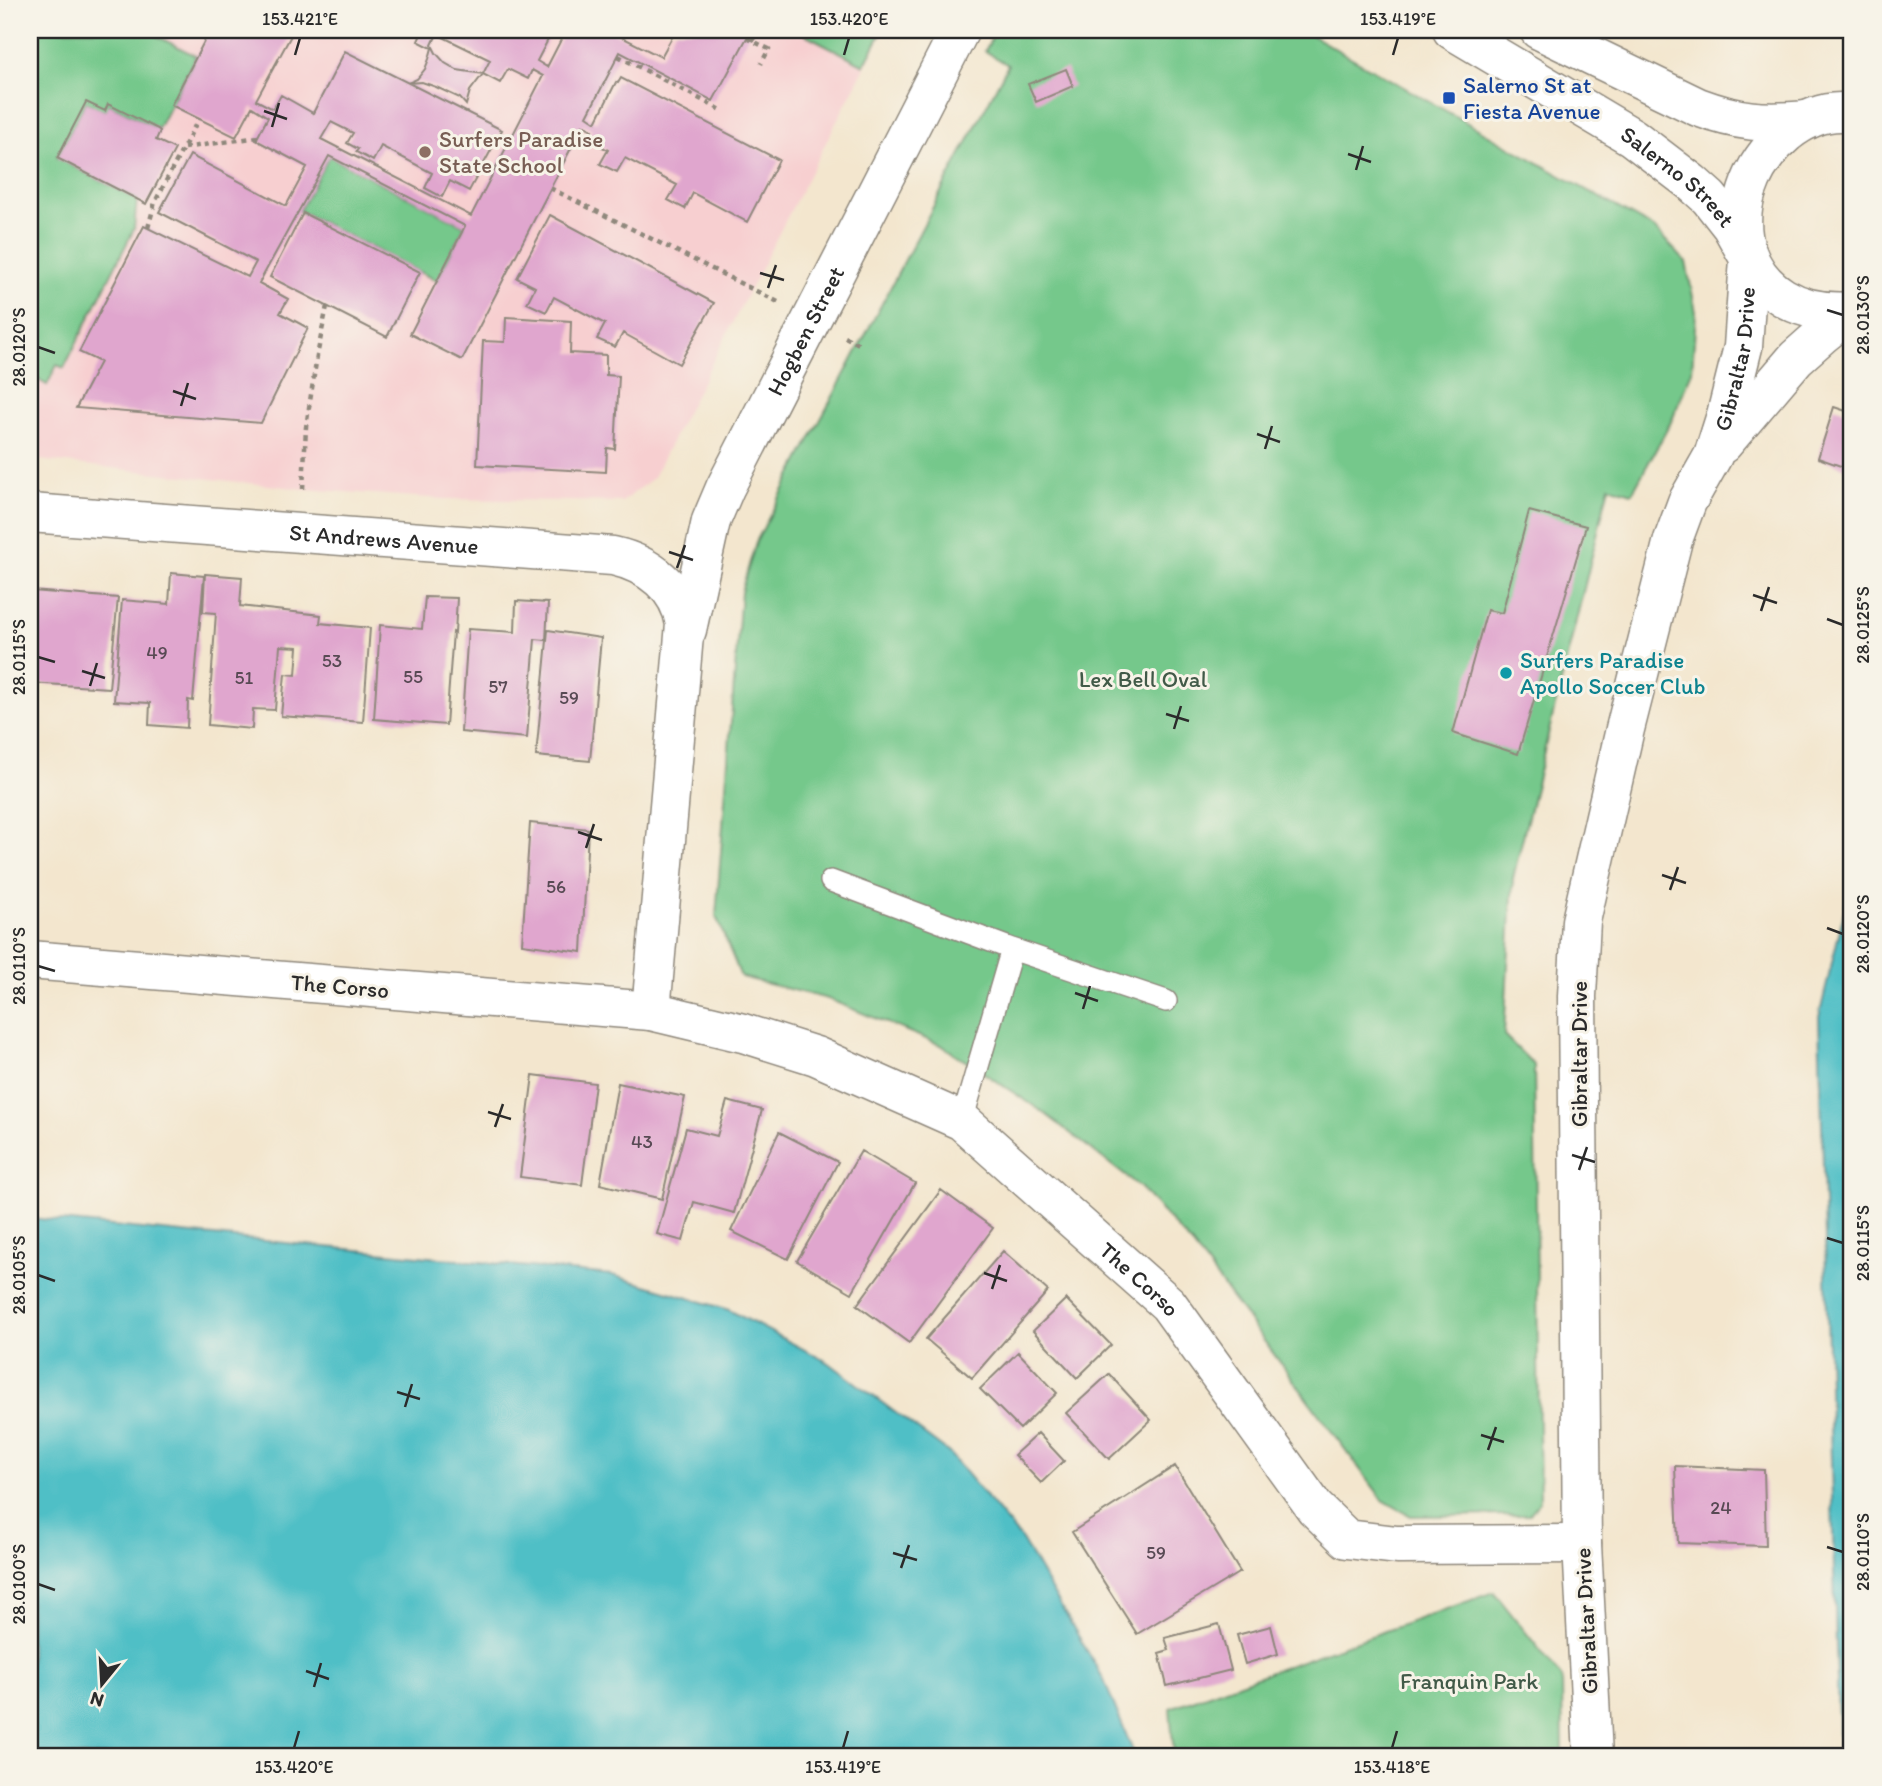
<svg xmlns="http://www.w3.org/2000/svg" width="1882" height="1786" font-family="Itim,sans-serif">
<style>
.built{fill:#f7cfd0}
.green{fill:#75c88b;stroke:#507a5b;stroke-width:2}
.water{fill:#50bfc6;stroke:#3e7578;stroke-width:2}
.building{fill:#e0a6ce;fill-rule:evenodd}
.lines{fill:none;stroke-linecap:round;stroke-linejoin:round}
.lane-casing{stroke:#8f887c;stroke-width:24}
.street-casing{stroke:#8f887c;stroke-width:41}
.primary-casing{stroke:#8f887c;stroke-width:41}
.path{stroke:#8f887c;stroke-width:4.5;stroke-dasharray:5 5;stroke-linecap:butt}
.lane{stroke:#fff;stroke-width:21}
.street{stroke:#fff;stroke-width:38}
.primary{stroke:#fff;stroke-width:38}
.ticks{fill:none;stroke:#2b2b2b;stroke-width:2.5}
.transit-dot{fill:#1a4fb4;stroke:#f7f3e8;stroke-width:2.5}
.education-dot{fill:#8d6e63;stroke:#f7f3e8;stroke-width:2.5}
.culture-dot{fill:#0f9aa8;stroke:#f7f3e8;stroke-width:2.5}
.labels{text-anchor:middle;stroke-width:6;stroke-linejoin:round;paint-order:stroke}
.number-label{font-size:19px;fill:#584a54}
.transit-label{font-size:23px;fill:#164399;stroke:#f7f3e8;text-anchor:start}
.education-label{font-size:23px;fill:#785e54;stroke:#f7f3e8;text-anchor:start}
.street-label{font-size:23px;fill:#2b2b2b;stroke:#f7f3e8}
.culture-label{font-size:23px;fill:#0d838f;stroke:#f7f3e8;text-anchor:start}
.park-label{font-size:23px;fill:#415a48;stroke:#f7f3e8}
.neatline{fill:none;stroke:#2b2b2b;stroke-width:2.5}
.ticks-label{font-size:18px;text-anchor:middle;fill:#2b2b2b}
</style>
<rect width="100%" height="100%" fill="#f7f3e8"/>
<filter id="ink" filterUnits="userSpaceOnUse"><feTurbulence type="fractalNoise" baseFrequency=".0143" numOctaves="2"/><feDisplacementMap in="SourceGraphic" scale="14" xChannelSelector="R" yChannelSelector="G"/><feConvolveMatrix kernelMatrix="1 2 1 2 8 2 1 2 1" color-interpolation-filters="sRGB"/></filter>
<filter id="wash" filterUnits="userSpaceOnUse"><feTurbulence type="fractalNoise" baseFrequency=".00686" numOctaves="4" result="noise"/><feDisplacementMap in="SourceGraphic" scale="28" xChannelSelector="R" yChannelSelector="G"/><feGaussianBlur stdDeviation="1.57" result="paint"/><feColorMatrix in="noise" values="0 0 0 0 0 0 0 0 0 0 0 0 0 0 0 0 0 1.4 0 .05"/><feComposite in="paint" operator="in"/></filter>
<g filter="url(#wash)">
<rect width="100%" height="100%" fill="#f3e6ce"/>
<path class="built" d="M30 30H884L652 479 622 502 444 499 303 489 30 459Z"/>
<path class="green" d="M30 30H145L196 56 158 129 109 104 105 111 86 102 57 158 137 199 134 229 64 368 57 365 47 385 30 375Z
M797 30H883L864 65Z
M996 30H1302L1654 228 1686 262 1696 312 1692 371 1672 420 1632 493 1609 486 1513 878 1504 1035 1534 1065 1540 1501 1529 1515 1411 1516 1383 1500 1193 1246 1141 1188 1043 1112 941 1045 828 999 741 977 716 916 741 592 756 542 1008 65 985 51Z
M329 156 465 226 437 281 299 211Z
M1494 1592 1562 1678 1563 1756H1174L1170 1708Z"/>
<path class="water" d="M1852 879V1756H1839L1819 1017Z
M30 1218 612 1275 729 1310 828 1362 949 1453 1022 1540 1103 1678 1135 1756H30Z"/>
<g id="blocks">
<path class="building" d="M210 30H294L256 100 273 109 281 95 313 113 345 51 502 130 469 191 450 181 442 197 425 188 432 173 381 146 373 161 356 152 358 149 347 143 353 133 331 122 321 139 471 216 543 76 532 70 528 79 508 69 500 83 483 74 470 91 466 105 460 98 436 87 422 82 408 83 417 79 425 69 429 59 432 48 418 41 423 30H553L537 61 547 67 566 30H608L661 57 676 30H746L750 32 713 101 620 52 587 116 596 122 616 82 618 83 621 78 779 160 747 222 693 193 685 209 668 200 677 185 625 158 617 172 600 164 608 150 588 139 592 130 583 125 462 360 410 334 465 226 329 156 259 283 288 299 280 313 308 328 261 423 76 408 100 362 79 352 144 226 248 277 256 262 159 212 190 155 286 206 307 167 256 140 268 117 252 107 236 137 171 105ZM437 34 490 60 483 74 457 70 445 63 436 53 432 45Z
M1066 69 1073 86 1036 102 1028 84Z
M86 102 105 111 108 104 158 129 160 131 156 140 175 149 146 204 57 158Z
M303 213 420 272 387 337 270 277Z
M550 215 714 303 679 364 623 333 615 347 597 339 605 324 554 297 546 312 527 303 535 287 517 278Z
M506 317 571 321 570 353 606 355V375L619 376 615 449 607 448 606 472 477 465 483 341 505 342Z
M1834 407 1852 413V470L1818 458Z
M1529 511 1586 526 1518 754 1453 733 1487 610 1502 613Z
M171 573 204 576 193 701 188 700 187 728 149 725 150 703 114 701 122 600 169 604Z
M205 574 242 577 240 606 321 615 320 623 370 628 363 722 281 716 285 674 296 675 298 647 280 646 275 710 253 709 252 729 208 725 216 613 203 612Z
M32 591 118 598 109 688 30 683V624Z
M425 597 457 598 455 633 453 632 446 725 374 719 380 625 422 629Z
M516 601 548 603 546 640 535 639 527 738 461 732 468 629 515 632Z
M548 630 601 638 590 761 536 756Z
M530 823 588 829 582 952 522 944Z
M533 1075 595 1083 582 1185 520 1177Z
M618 1083 685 1097 662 1199 600 1184Z
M727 1101 762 1110 734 1213 694 1202 683 1241 657 1234 686 1128 717 1136Z
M779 1132 838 1162 788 1259 731 1231Z
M861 1151 915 1183 852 1293 797 1261Z
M941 1190 993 1228 909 1343 857 1305Z
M1003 1251 1048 1291 972 1378 926 1339Z
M1066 1299 1111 1345 1077 1378 1033 1331Z
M1018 1352 1057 1393 1020 1429 980 1389Z
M1109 1374 1151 1420 1109 1459 1066 1413Z
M1038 1433 1064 1461 1041 1483 1014 1455Z
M1175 1466 1240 1572 1137 1634 1072 1532Z
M1675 1466 1764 1470 1766 1546 1678 1543Z
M1219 1624 1231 1670 1167 1686 1159 1653 1169 1650 1165 1638Z
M1271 1626 1278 1654 1245 1664 1237 1635Z"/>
</g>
</g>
<g filter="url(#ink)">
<use href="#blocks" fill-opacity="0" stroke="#8f887c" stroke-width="2"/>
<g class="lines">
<defs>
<path id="lane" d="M831 881 1012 949 962 1121
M1012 949 1166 1001"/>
<g id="street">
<path d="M1723 444 1796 358 1823 334 1852 311"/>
<path id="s1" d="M30 513 613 556C649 564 679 587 685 624L651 1011 30 960"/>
<path id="s2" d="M687 630 711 521 725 488 960 30"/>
<path id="s3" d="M651 1011 743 1033 816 1056 962 1121 1168 1304 1315 1508 1347 1539 1397 1545 1582 1544"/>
<path id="s4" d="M1593 1756 1582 1544 1577 996 1581 921 1625 729 1673 540 1687 502 1713 456 1726 415 1743 347 1749 259"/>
</g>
<g id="primary">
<path id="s5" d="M1452 30 1632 137 1691 182 1709 198 1731 226 1745 251"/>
<path d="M1539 30 1698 107C1738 122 1764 124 1807 120"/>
<path d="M1852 113C1828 109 1806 118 1787 133 1706 201 1739 321 1852 311"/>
</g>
</defs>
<use href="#lane" class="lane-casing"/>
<use href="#street" class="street-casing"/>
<use href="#primary" class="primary-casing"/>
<path class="path" d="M621 37 624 30
M747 38 769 49 761 64
M752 41 758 30
M618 56 723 111
M184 148 258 137
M550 188 778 302
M148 228 155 202 199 118
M845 337 859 344
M303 489 306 427 317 356 327 306"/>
<use href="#lane" class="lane"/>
<use href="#street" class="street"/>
<use href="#primary" class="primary"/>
</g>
</g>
<path class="ticks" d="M295 55 300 38M844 55 849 38M1393 55 1398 38M264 111 287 119M272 127 279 103M1348 154 1371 162M1356 170 1363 146M760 273 784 280M768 288 776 265M1827 310 1843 315M38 347 55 353M173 391 196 399M181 406 188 383M1257 434 1280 442M1265 449 1272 426M669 552 693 560M677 568 685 545M1753 595 1777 603M1761 611 1769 587M1827 619 1843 625M38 657 55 662M82 671 105 678M90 686 97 663M1166 714 1189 721M1174 729 1181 706M578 832 602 840M586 848 594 824M1662 875 1686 883M1670 890 1678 867M1827 928 1843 934M38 966 55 971M1075 993 1098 1001M1083 1009 1090 986M488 1112 511 1119M495 1127 503 1104M1572 1155 1595 1162M1579 1170 1587 1147M1827 1238 1843 1243M984 1273 1007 1281M38 1275 55 1281M992 1289 1000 1265M397 1392 420 1399M405 1407 412 1384M1481 1435 1504 1442M1488 1450 1496 1427M1827 1547 1843 1552M893 1553 917 1560M901 1568 909 1545M38 1584 55 1590M306 1671 329 1679M314 1687 321 1663M294 1748 299 1731M843 1748 848 1731M1392 1748 1397 1731"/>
<rect class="transit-dot" x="1442" y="91" width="14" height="14" rx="3.5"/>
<circle class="education-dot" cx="425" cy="152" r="7"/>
<circle class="culture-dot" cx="1506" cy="673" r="7"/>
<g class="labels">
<g class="number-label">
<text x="157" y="659">49</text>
<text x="332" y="667">53</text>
<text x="413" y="683">55</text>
<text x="244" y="684">51</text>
<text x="498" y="693">57</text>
<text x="569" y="704">59</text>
<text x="556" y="893">56</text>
<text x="642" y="1148">43</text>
<text x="1721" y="1514">24</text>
<text x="1156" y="1559">59</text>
</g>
<g class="transit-label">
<text x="1463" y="93">Salerno St at<tspan x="1463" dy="26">Fiesta Avenue</tspan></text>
</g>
<g class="education-label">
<text x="439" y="147">Surfers Paradise<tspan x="439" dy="26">State School</tspan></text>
</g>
<g class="street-label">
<text dy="8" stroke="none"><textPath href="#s5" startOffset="270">Salerno Street</textPath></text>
<text dy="8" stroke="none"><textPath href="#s2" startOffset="324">Hogben Street</textPath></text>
<text dy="8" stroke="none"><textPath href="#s4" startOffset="1421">Gibraltar Drive</textPath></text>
<text dy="8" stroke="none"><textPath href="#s1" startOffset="355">St Andrews Avenue</textPath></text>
<text transform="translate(340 986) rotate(5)" y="8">The Corso</text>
<text transform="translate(1579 1054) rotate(-90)" y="8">Gibraltar Drive</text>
<text dy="8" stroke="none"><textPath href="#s3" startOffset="569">The Corso</textPath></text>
<text transform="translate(1586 1621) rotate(-93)" y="8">Gibraltar Drive</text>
</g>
<g class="culture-label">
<text x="1520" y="668">Surfers Paradise<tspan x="1520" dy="26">Apollo Soccer Club</tspan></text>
</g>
<g class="park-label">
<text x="1143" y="687">Lex Bell Oval</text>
<text x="1469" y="1689">Franquin Park</text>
</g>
</g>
<rect width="1882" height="1786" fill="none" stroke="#f7f3e8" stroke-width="77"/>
<g transform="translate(102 1684) rotate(198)" stroke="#f7f3e8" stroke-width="5" paint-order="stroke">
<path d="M0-5L12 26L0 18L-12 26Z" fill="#2b2b2b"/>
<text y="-10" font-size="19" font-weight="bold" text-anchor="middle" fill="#2b2b2b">N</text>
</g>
<rect x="38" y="38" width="1805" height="1710" class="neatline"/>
<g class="ticks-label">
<text x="300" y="25">153.421°E</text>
<text x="849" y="25">153.420°E</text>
<text x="1398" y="25">153.419°E</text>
<text transform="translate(1863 315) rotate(-90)" y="6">28.0130°S</text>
<text transform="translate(19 347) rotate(-90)" y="6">28.0120°S</text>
<text transform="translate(1863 625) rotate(-90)" y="6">28.0125°S</text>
<text transform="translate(19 657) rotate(-90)" y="6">28.0115°S</text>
<text transform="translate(1863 934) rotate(-90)" y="6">28.0120°S</text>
<text transform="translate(19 966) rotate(-90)" y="6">28.0110°S</text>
<text transform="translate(1863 1243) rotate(-90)" y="6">28.0115°S</text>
<text transform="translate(19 1275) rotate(-90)" y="6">28.0105°S</text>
<text transform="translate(1863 1552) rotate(-90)" y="6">28.0110°S</text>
<text transform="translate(19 1584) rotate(-90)" y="6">28.0100°S</text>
<text x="294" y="1773">153.420°E</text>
<text x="843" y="1773">153.419°E</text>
<text x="1392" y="1773">153.418°E</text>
</g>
</svg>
